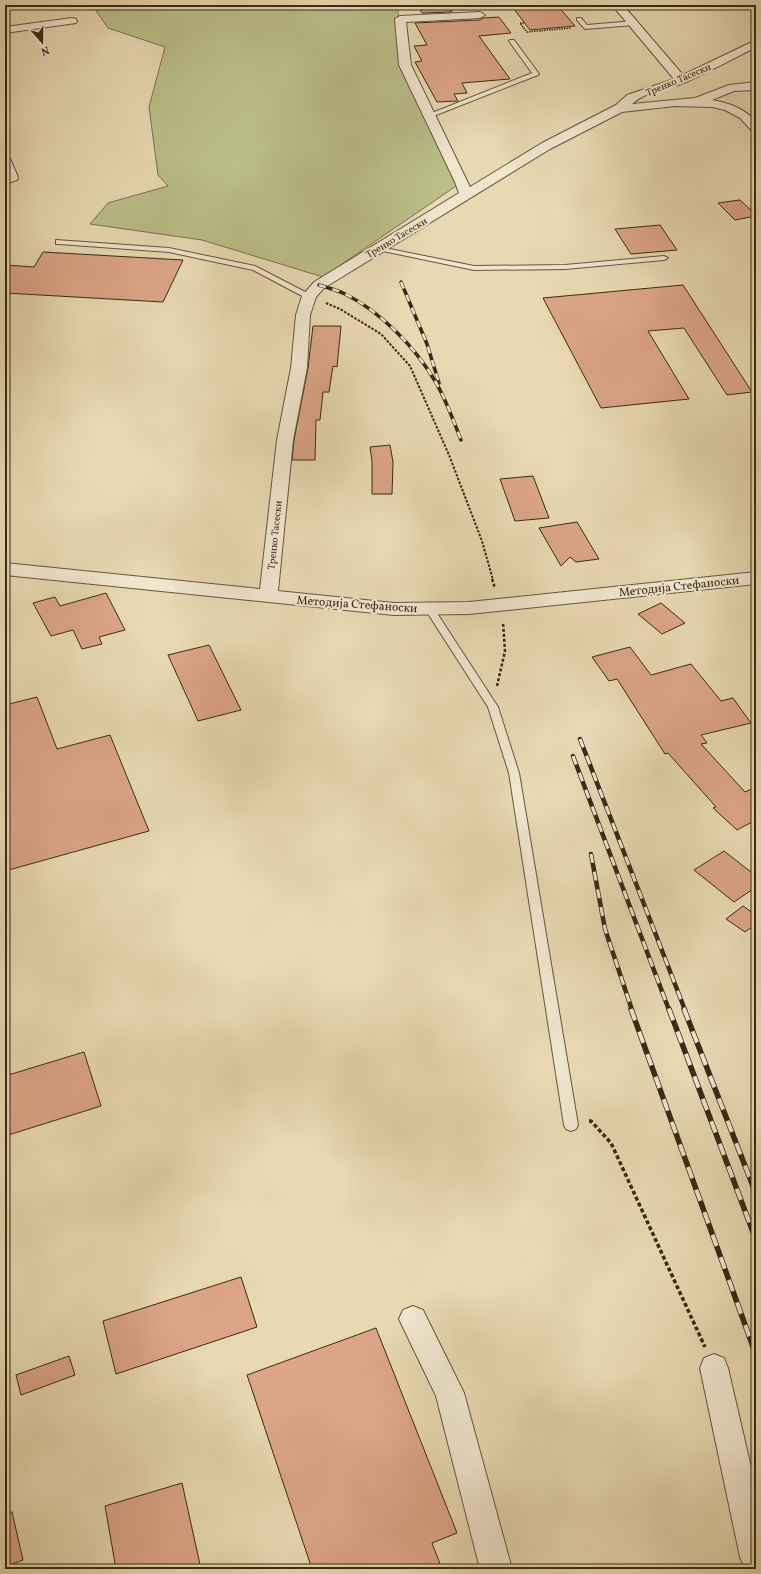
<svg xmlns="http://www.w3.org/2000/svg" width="761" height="1574" font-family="Vollkorn,serif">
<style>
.green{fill:#bbbe89;stroke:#7a7450}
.building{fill:#dca588;stroke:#392917}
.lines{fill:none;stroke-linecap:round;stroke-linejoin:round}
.service-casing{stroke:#65553e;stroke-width:2}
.minor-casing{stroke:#65553e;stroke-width:2}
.path-far3{stroke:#392917;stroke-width:1.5;stroke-dasharray:1.5 1;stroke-linecap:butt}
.path-far2{stroke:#392917;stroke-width:2;stroke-dasharray:2.5 1.5;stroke-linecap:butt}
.path-far1{stroke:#392917;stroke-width:2.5;stroke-dasharray:3 2;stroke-linecap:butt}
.path{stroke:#392917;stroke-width:3.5;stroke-dasharray:4 2.5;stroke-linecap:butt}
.service{fill:#f0e6ce;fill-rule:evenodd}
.minor{fill:#f0e6ce;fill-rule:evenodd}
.rail-far2-casing{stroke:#392917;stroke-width:3.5}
.rail-far1-casing{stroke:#392917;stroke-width:4.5}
.rail-casing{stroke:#392917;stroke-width:5.5}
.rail-far2{stroke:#f0e6ce;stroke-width:2.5;stroke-dasharray:7;stroke-linecap:butt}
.rail-far1{stroke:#f0e6ce;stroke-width:3;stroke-dasharray:9;stroke-linecap:butt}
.rail{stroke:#f0e6ce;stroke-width:4;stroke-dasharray:12;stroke-linecap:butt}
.labels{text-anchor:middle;stroke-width:4;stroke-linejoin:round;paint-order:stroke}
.far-street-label{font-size:10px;fill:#392917;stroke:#f0e6ce}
.street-label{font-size:12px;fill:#392917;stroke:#f0e6ce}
</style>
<rect width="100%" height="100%" fill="#e8d9b3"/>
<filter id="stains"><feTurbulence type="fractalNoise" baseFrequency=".005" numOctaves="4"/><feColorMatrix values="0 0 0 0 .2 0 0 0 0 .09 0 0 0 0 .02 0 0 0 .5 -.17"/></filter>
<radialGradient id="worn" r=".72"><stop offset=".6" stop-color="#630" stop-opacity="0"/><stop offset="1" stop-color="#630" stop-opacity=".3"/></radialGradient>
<path class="green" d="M92 5H397L405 65 462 182 323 277 202 240 90 224 108 203 168 186 158 175 149 107 165 47 108 28Z"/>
<path class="building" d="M417 5H448L452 12 422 13Z
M511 5H557L575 26 530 30Z
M499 17 511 33 479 36 510 79 462 83 467 93 454 94 458 101 437 102 415 62 422 61 414 46 427 45 415 23 480 20 483 18Z
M740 200 756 215V216L735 220 718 203Z
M660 225 677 250 631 254 615 229Z
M43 252 183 260 163 302 5 293V265L34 267Z
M683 285 752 392 727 395 684 328 648 331 689 399 601 408 543 298Z
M313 326H341L337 367 333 366 329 392H323L320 420H316L315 460H292L294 440 308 368Z
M390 445 393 462 392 494H372V461L370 447Z
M533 476 549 518 515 521 500 479Z
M577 522 599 559 576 562 570 557 561 566 539 528Z
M106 593 125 630 99 637 102 644 82 649 73 630 51 636 33 603 55 597 60 606Z
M661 603 685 623 662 634 638 614Z
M209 645 241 710 198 721 168 655Z
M630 647 651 675 691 664 721 701 733 698 751 723 701 735 707 743 701 744 745 792 756 787V820L737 830 713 808 716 807 668 753 665 754 617 679 609 681 592 657Z
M37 697 57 749 110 735 149 831 5 871V705Z
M724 851 756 876V887L734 902 694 870Z
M743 906 756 915V924L745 932 726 919Z
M84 1052 101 1106 5 1136V1076Z
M241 1277 257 1327 116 1374 103 1321Z
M376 1328 457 1533 432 1543 442 1569H312L247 1375Z
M69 1356 75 1375 21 1395 16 1375Z
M182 1483 201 1569H116L105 1506Z
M12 1512 23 1560 5 1567V1513Z"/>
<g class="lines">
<defs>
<path id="service" d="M577 18H581L587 25 634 21 637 23 634 25 585 29 577 20Z
M510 40H514L539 74 538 75 431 117H427V115L532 73 509 41Z
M56 240 169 248 255 266 313 296 312 298H306L253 270 169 252 59 244H56Z
M375 246 474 266 565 265 664 256 668 258 664 260 565 269 474 270 378 250 374 248Z
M430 606 433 607 498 707 519 773 578 1125 576 1129 571 1131 566 1129 564 1125 509 773 488 707 425 609Z"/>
<path id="minor" d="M612 5H623L683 75 756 40V47C733 59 710 71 686 82 669 89 646 91 632 104L695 98 729 85 756 82V90L734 91 712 100C729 103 743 108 756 121V132L752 131 740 118 725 110 712 107 675 106 622 112 550 149 324 288 316 297 310 315 307 368 293 440 278 591 394 603 469 602 756 572V584L469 614 394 615 5 575V563L260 589 277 440 291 368 296 315 302 296 314 282 459 193 455 182 399 65 395 19 400 16 480 12 485 15 480 18 406 22 411 65 470 187 542 143 616 105 627 95 674 79Z
M72 18 76 19 77 21 76 23 5 33V27Z
M5 158 10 159 18 177 17 180 5 184Z
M413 1306 423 1310 464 1393 512 1569H480L436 1396 399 1319 403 1310Z
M714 1354 724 1358 728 1368 756 1489V1569L745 1568 740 1557 700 1368 704 1358Z"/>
</defs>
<use href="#service" class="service-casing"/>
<use href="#minor" class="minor-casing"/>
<path class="path-far3" d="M524 23H520L527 32 571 28"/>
<path class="path-far2" d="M326 303 340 309 381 334 410 366 449 455 482 541 493 580"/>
<path class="path-far1" d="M492 579 495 588
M497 686 505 651 503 622"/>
<path class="path" d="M589 1121H591L611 1143 705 1347"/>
<use href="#service" class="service"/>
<use href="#minor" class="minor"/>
<defs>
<path id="rail-far2" d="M401 282 427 344 439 383
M319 285C328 288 337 290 345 294 381 312 415 347 435 381 446 399 453 420 461 440"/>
<path id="rail-far1" d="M580 739 685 1010
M573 756 669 1010
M591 854 605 929 632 1010"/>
<path id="rail" d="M631 1009 756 1355
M669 1009 756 1240
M684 1009 756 1194"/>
</defs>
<use href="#rail-far2" class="rail-far2-casing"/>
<use href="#rail-far1" class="rail-far1-casing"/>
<use href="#rail" class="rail-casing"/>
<use href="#rail-far2" class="rail-far2"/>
<use href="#rail-far1" class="rail-far1"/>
<use href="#rail" class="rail"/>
</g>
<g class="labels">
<g class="far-street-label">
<text transform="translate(678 79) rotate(-23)" y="4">Тренко Тасески</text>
<text transform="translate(396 237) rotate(-31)" y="4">Тренко Тасески</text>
<text transform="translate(274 535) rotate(-84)" y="4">Тренко Тасески</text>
</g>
<g class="street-label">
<text transform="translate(679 586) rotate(-6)" y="4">Методија Стефаноски</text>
<text transform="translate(357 604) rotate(4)" y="4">Методија Стефаноски</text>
</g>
</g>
<rect width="761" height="1574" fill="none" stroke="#e8d9b3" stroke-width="20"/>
<rect x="6" y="6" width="749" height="1562" fill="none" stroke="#392917" stroke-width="2"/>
<rect x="10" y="10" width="741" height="1554" fill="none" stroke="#392917"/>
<g transform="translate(42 42) rotate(160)" stroke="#f0e6ce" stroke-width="3" paint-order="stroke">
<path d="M0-3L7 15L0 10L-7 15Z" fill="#392917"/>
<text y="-6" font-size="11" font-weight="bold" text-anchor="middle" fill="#392917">N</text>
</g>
<rect width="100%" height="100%" filter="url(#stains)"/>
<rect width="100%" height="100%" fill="url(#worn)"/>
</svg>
